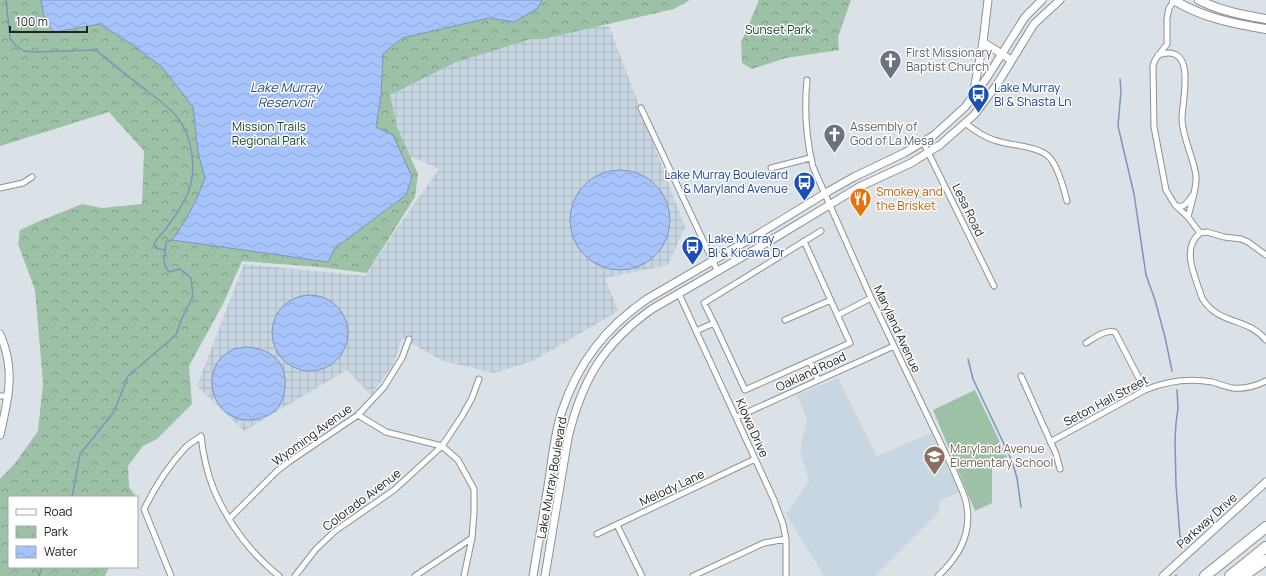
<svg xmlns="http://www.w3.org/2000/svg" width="1266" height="576" font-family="Manrope,sans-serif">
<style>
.built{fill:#c8d6e2}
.industrial{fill:url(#industrial-grid)}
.green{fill:#9cc1a6}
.park{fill:url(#park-crowns)}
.water{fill:url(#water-waves);stroke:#7e94bb}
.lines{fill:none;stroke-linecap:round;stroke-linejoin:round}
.stream{stroke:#7e94bb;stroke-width:1.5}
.minor-casing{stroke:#8b9298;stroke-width:7}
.tertiary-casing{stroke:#8b9298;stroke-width:9}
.secondary-casing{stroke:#8b9298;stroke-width:9}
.primary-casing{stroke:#8b9298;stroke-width:10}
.motorway-casing{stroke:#8b9298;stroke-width:12}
.minor{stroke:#fff;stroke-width:5}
.tertiary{stroke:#fff;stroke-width:7}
.secondary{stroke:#fff;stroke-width:7}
.primary{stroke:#fff;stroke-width:8}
.motorway{stroke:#fff;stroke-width:10}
.labels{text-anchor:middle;stroke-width:3;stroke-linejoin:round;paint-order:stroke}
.park-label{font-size:12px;fill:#19462a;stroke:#fff}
.worship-label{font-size:12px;fill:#5b616d;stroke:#fff;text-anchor:start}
.transit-label{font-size:12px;fill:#164399;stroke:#fff;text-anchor:start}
.food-label{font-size:12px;fill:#c56008;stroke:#fff;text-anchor:start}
.street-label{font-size:12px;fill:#202326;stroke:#fff}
.education-label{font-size:12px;fill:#785e54;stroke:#fff;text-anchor:start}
.water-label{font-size:13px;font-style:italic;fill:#294b8c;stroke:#fff}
</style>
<defs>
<pattern id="industrial-grid" width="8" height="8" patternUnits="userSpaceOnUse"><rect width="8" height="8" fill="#c8d6e2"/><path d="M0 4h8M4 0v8" fill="none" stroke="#acb7c2"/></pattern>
<pattern id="park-crowns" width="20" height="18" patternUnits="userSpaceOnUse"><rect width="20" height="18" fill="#9cc1a6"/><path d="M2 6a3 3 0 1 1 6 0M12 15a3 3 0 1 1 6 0" fill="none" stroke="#7f9c87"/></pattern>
<pattern id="water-waves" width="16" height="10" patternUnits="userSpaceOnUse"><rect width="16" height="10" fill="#a6c4fb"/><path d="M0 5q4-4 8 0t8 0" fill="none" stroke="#8fa8d7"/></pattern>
</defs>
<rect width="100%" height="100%" fill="#dae2e8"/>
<path class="built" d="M838 378 877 456 931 433 960 492 939 501V512L875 576H824L786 514 809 481 800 451 807 419 797 395Z"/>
<path class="industrial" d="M609 26 685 227 668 265 605 278 618 311 533 361 494 373 443 361 402 338 393 365 371 395 347 370 244 431 197 386 244 264 366 276 393 234 439 169 408 155 392 122 389 86 530 30Z"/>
<path class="green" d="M975 390 1007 457 992 464V503L975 511 933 410Z"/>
<path class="park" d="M0 0H690L674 9 543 39H531L456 62 390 95 397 127 418 174 415 197 367 273 319 267 242 261 223 304 189 366 192 404 157 439 143 446 128 466 129 487 136 497H9V567H109L105 576H0V479L16 462 38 431 43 383 35 290 18 244 20 230 35 223 82 204 102 208 142 204 144 151 109 112 0 146Z
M759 0H851L838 37 839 50 786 58 752 69 742 63 741 43Z"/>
<path class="water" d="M41 0H542L538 8 514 22 489 18 402 38 383 54 381 96 376 127 393 135 412 177 406 195 335 248 328 262 172 240 185 221 197 198 205 178 198 152 193 107 162 67 137 48 100 24 55 32 45 22Z
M570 220a50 50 0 1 1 100 0a50 50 0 1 1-100 0Z
M272 333a38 38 0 1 1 76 0a38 38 0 1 1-76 0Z
M246 347C274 349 290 365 284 394 282 404 276 412 266 416 216 437 191 368 234 349 238 348 243 348 246 347Z"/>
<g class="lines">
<path class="stream" d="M6 0 10 38 14 44 24 51 34 52 94 50 96 51
M97 51C113 64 130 78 147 91 158 99 169 107 177 117 193 137 197 170 188 193 182 207 174 218 165 230 161 235 157 238 154 244L156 248 164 250
M1120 79 1121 91 1118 126 1134 194 1146 275 1155 300 1165 337 1172 371
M968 359 973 379 1012 461 1017 478 1021 507
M1177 390 1178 408 1176 423 1175 441 1176 485 1181 549
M72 497 80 454 114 412 128 376 176 335 181 320 193 296 191 278 180 269 169 272 165 266 164 261 166 242 172 240
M1176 575V576
M39 576 42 567"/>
<defs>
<path id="minor" d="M1175 0 1169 8 1167 19V44L1155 60 1153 66 1154 127 1166 190 1175 205C1184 209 1187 203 1192 196
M1158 55C1198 42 1182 99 1182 119 1182 137 1194 158 1196 176 1197 188 1191 204 1188 217
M807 80C804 110 806 138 813 167L871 298 953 469C957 479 962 489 965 498 974 530 961 555 938 576
M641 108 718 272
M965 123C974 130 984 137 994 140 1010 146 1035 145 1048 156 1057 164 1064 189 1067 201
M923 142 994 286
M771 168 810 158
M0 188 23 183 32 177
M1175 205 1188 217 1200 233 1207 232 1224 237 1241 239 1248 242 1266 255
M1200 233C1180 249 1196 278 1202 298 1219 326 1246 316 1266 340
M679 294 774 500 783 524 786 539V576
M838 315 871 298
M785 320 831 300
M714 323 745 390 850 343 804 241
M696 331 714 323 704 303 821 231
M1086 343C1094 338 1106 329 1115 332L1145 390
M810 361 818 380
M1021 376 1056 454 1060 469
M0 396H9
M358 415 386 432 442 446 458 460 474 489V513L472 538 464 576
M737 417 894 346
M1050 442 1145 390C1167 381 1189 378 1212 382 1219 384 1226 387 1233 388 1244 389 1256 386 1266 381
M229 519 277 471 290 461 358 415 384 387 402 358 409 339
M617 525 642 576
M597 534 755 459
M171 576 144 509C155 487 169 465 185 448 190 443 196 440 201 436 203 454 207 473 214 490 228 523 251 554 279 576
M295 576 316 549 335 531 394 490 442 446 462 416 472 398 479 379
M415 576 472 538
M693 576 764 543 786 539"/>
<path id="tertiary" d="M988 0 983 42 1011 60
M0 334C16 370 8 399 0 435
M1163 576 1266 482"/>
<path id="secondary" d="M973 95 983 42
M533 576C538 546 543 516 548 486 552 461 554 435 562 411 578 363 605 328 647 299L757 235 829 191 854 177 904 153 933 136 965 107 986 79 1025 17 1042 0
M545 576 568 438C582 380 603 344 652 309L768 242 859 187 911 163 940 145 974 115 996 86 1034 24 1060 0"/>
<path id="primary" d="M1174 0C1201 17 1234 24 1266 29
M1199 0C1220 11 1243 15 1266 19"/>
<path id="motorway" d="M1205 576 1266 527
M1230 576 1266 547
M1243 576 1266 560"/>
</defs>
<use href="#minor" class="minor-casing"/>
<use href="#tertiary" class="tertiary-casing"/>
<use href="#secondary" class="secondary-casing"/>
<use href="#primary" class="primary-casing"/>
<use href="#motorway" class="motorway-casing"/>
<use href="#minor" class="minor"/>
<use href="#tertiary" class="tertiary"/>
<use href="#secondary" class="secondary"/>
<use href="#primary" class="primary"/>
<use href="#motorway" class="motorway"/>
</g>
<defs>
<symbol id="church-pin" viewBox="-11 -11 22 30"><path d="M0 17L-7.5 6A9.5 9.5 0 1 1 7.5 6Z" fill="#6b7280" stroke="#fff"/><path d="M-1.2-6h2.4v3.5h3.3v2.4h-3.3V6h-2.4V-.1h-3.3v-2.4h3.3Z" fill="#fff"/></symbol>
<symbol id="bus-pin" viewBox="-11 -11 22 30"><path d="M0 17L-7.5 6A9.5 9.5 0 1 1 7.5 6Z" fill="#1a4fb4" stroke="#fff"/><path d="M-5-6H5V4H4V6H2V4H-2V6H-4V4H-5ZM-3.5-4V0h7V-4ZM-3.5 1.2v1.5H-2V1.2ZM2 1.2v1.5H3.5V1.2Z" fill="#fff"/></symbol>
<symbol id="restaurant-pin" viewBox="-11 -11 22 30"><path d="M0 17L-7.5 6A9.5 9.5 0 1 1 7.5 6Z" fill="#e8710a" stroke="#fff"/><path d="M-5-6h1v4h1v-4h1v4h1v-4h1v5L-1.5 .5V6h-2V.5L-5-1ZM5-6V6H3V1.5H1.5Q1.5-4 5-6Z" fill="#fff"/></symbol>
<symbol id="school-pin" viewBox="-11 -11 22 30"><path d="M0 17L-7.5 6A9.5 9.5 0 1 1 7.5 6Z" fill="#8d6e63" stroke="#fff"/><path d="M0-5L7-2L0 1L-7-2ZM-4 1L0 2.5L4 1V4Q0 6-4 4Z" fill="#fff"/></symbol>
</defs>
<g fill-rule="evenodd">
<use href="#church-pin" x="878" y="48" width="25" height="34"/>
<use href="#bus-pin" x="966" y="82" width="25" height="34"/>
<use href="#church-pin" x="822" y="122" width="25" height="34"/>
<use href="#bus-pin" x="792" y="170" width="25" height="34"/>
<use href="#restaurant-pin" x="848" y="186" width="25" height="34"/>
<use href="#bus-pin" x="680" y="234" width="25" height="34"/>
<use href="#school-pin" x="922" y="444" width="25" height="34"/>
</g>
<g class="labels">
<g class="park-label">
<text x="778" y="34">Sunset Park</text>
<text x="269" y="131">Mission Trails<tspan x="269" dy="14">Regional Park</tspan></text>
</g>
<g class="worship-label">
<text x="906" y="57">First Missionary<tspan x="906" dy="14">Baptist Church</tspan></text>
<text x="850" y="131">Assembly of<tspan x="850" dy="14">God of La Mesa</tspan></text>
</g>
<g class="transit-label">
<text x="994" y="92">Lake Murray<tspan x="994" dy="14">Bl &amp; Shasta Ln</tspan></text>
<text x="788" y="179" text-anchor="end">Lake Murray Boulevard<tspan x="788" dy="14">&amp; Maryland Avenue</tspan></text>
<text x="708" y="243">Lake Murray<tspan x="708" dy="14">Bl &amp; Kioawa Dr</tspan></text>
</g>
<g class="food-label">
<text x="876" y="196">Smokey and<tspan x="876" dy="14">the Brisket</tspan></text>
</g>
<g class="street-label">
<text transform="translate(968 210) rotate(64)" y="4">Lesa Road</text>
<text transform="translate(897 329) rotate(65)" y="4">Maryland Avenue</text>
<text transform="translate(811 372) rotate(-25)" y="4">Oakland Road</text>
<text transform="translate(1106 401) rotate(-28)" y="4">Seton Hall Street</text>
<text transform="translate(752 428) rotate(66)" y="4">Kiowa Drive</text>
<text transform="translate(312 435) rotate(-36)" y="4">Wyoming Avenue</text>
<text transform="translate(552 478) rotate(-80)" y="4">Lake Murray Boulevard</text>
<text transform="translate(672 488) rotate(-25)" y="4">Melody Lane</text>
<text transform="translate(362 500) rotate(-37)" y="4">Colorado Avenue</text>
<text transform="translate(1207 521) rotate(-42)" y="4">Parkway Drive</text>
</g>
<g class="education-label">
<text x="950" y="453">Maryland Avenue<tspan x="950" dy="14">Elementary School</tspan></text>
</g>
<g class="water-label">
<text x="286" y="92">Lake Murray<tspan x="286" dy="15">Reservoir</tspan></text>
</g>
</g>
<rect x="8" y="496" width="130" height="72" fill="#ffffff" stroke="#a6a7a8"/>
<rect x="16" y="509" width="20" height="6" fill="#ffffff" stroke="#a6a7a8"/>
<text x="44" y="516" font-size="12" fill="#202326">Road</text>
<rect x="16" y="526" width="20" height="12" fill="url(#park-crowns)" stroke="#a6a7a8"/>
<text x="44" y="536" font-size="12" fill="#202326">Park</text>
<rect x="16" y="546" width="20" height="12" fill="url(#water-waves)" stroke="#a6a7a8"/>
<text x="44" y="556" font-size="12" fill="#202326">Water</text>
<path d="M10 26v6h77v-6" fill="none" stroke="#202326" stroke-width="2"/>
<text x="16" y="26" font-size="12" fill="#202326" stroke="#ffffff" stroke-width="3" paint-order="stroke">100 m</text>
</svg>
